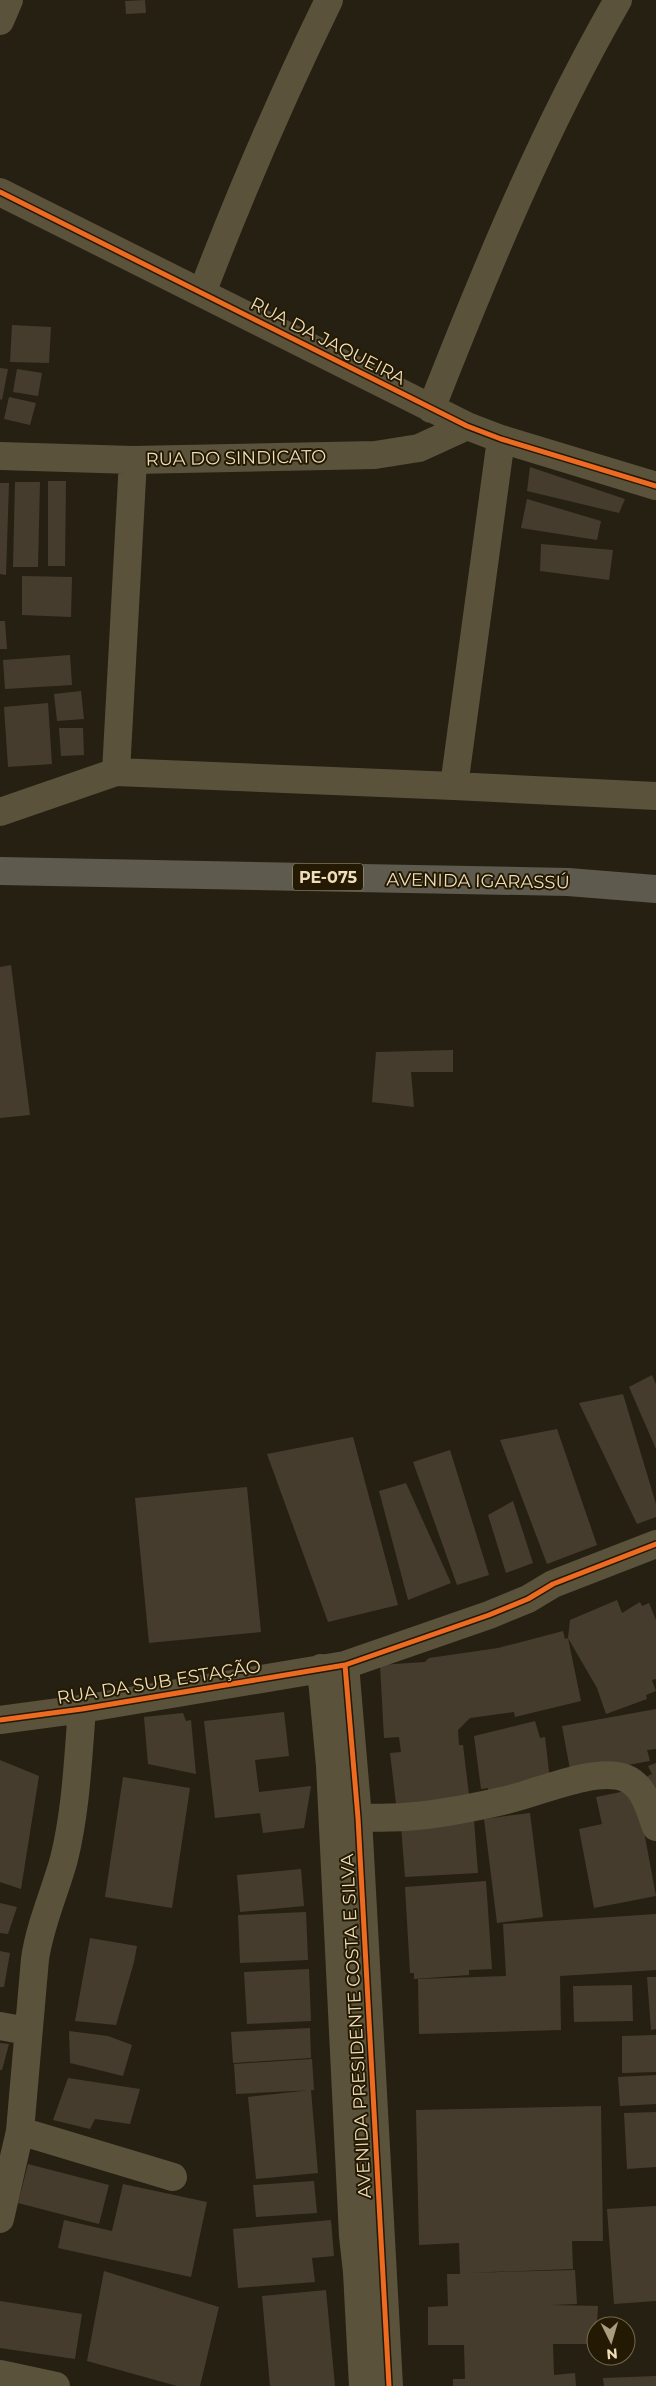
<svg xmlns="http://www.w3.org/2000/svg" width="656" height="2386" font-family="Montserrat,sans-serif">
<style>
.building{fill:#463c2d}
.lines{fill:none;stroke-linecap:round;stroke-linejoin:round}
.street{stroke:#5b523c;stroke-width:28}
.primary{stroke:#5e5a4e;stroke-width:28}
.cycleway-casing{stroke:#241a03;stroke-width:8}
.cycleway{stroke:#ed6a23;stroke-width:5}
.labels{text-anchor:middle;stroke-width:4;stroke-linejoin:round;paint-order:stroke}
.shield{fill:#241a03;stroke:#b2a382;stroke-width:1}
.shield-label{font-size:16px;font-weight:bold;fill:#efdeb9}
.street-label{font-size:18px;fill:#efdeb9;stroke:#241a03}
</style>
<rect width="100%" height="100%" fill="#262013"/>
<path class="building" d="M145 0 146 13 126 14 125 1Z
M12 325 51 327 49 363 10 362Z
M0 368 8 369 2 400 0 399Z
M17 369 42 373 38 396 13 392Z
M9 397 36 403 30 425 4 419Z
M530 467 625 499 619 513 527 491Z
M48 481H66L65 566H48Z
M15 482H40L38 567H13Z
M0 483H9L6 575 0 574Z
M527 499 601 521 597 540 521 528Z
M541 544 613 550 609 580 540 571Z
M22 576 72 577 71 617 22 615Z
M0 621H5L7 649H0Z
M70 655 72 685 5 689 3 660Z
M81 691 84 719 57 721 54 694Z
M48 703 52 764 8 767 4 707Z
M59 728H83L84 755 61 756Z
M11 965 30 1115 0 1118V967Z
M453 1050V1072H411L414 1107 372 1102 376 1052Z
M652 1375 656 1384V1449L629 1387Z
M623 1394 656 1504V1517L637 1524 579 1403Z
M557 1429 597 1545 547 1564 500 1440Z
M353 1437 398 1605 328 1622 267 1454Z
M450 1450 489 1575 457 1585 413 1462Z
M406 1483 451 1583 408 1600 379 1491Z
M247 1487 261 1632 149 1643 135 1498Z
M513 1501 533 1563 506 1573 488 1515Z
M617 1600 622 1613 640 1602 642 1606 649 1603 656 1620V1679L652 1680 656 1691 646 1695 647 1699 606 1714 597 1688 568 1638 570 1620Z
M563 1631 565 1639 568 1638 581 1701 515 1717 514 1712 470 1718 458 1730 459 1745H463L470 1803 397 1812 390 1753 401 1752 399 1737 384 1738 380 1665 425 1662 429 1658 498 1648Z
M656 1709V1749L647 1750 650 1761 571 1775 562 1726Z
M284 1712 289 1756 255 1760 259 1792 311 1786 304 1828 263 1833 260 1813 215 1818 204 1721Z
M183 1713 186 1721 191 1720 196 1774 148 1764 144 1717Z
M535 1721 540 1738 545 1737 550 1780 490 1799 488 1788 481 1789 474 1736Z
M0 1760 39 1776 21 1889 0 1882Z
M656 1763V1805L642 1779 652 1774 648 1766Z
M123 1777 190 1788 172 1908 105 1897Z
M636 1789 656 1896 594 1908 579 1829 602 1824 596 1797Z
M530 1813 543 1917 497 1923 484 1819Z
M474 1820 478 1873 405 1877 401 1826Z
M301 1869 304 1906 240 1912 237 1875Z
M486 1881 492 1969 469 1970V1975L414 1979V1973H410L405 1887Z
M0 1903 17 1907 8 1934 0 1933Z
M306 1912 308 1960 240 1963 238 1915Z
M656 1914V1970L560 1976 561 2030 419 2034 418 1979 506 1976 503 1924Z
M90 1938 137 1946 134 1962 116 2025 75 2021Z
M0 1951 10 1953 4 1987H0Z
M309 1969 311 2021 247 2024 244 1972Z
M647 1977H656V2029L651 2030Z
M632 1985 633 2021 574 2022 573 1986Z
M310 2028 311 2058 233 2063 231 2032Z
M69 2031 108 2036 132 2045 123 2076 70 2063Z
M656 2035V2072L622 2073V2036Z
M0 2043 9 2044 2 2070H0Z
M312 2059 314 2090 236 2094 234 2064Z
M656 2075V2104L620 2106 618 2077Z
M68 2078 140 2089 130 2124 95 2119 90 2129 53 2120Z
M311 2090 318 2173 256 2179 248 2097Z
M601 2106 603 2241H572L573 2269 465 2273 575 2270 577 2304 551 2305 598 2306 596 2344H553L554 2375 575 2373 576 2386H453V2379H465L464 2345H428V2307L448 2306 447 2274H460L459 2243 419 2245 416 2110Z
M656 2112V2167L627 2169 624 2113Z
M28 2164 109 2185 99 2224 18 2203Z
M314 2181 317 2213 256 2217 253 2185Z
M123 2184 207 2202 191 2277 58 2248 64 2220 112 2231Z
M656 2206V2301L614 2304 607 2209Z
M331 2220 334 2256 312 2258 315 2282 238 2288 233 2229Z
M104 2271 219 2307 200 2386H177L87 2361Z
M326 2290 335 2386H270L262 2296Z
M0 2301 82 2314 75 2359 0 2348Z
M656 2376V2386H604L603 2378Z"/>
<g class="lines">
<path class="street" d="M0 21 9 0
M0 192 467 426 501 439 656 486
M202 293C240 194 282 96 329 0
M431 409C486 269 543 130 618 0
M0 456 133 460 375 455 419 448 467 426
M116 772 133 460
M454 786 501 439
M0 812 116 772 454 786 656 796
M345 1665 358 1818 389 2386
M321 1668 330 1766 353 2236 357 2272 363 2386
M0 1720 82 1709 345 1665 489 1615 528 1599 553 1584 656 1544
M340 1815C394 1823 449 1813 502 1801 533 1795 595 1766 625 1778 645 1786 649 1809 656 1827
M0 2026 27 2031
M20 2131 173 2177
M0 2219 20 2131 35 1959C40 1924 55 1892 64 1859 76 1811 78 1758 82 1709
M0 2374 56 2386"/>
<path class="primary" d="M0 871 568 882 656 889"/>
<defs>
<path id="cycleway" d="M0 192 467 426 501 439 656 486
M345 1665 358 1818 389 2386
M0 1720 82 1709 345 1665 489 1615 528 1599 553 1584 656 1544"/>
</defs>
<use href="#cycleway" class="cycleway-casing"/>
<use href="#cycleway" class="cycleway"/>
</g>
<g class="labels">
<rect class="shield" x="293" y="863.5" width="70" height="27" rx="4"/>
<g class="shield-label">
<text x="328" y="883">PE-075</text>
</g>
<g class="street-label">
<text transform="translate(328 341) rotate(27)" y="6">RUA DA JAQUEIRA</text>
<text transform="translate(236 458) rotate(-1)" y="6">RUA DO SINDICATO</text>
<text transform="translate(478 881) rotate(1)" y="6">AVENIDA IGARASSÚ</text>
<text transform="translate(159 1682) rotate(-9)" y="6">RUA DA SUB ESTAÇÃO</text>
<text transform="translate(356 2026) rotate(-93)" y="6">AVENIDA PRESIDENTE COSTA E SILVA</text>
</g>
</g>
<g transform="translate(611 2341) rotate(175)"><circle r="24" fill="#241a03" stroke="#75684c"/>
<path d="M0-4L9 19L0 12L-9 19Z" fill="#a99c7f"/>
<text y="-8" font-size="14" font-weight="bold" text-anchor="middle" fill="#efdeb9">N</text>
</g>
</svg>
